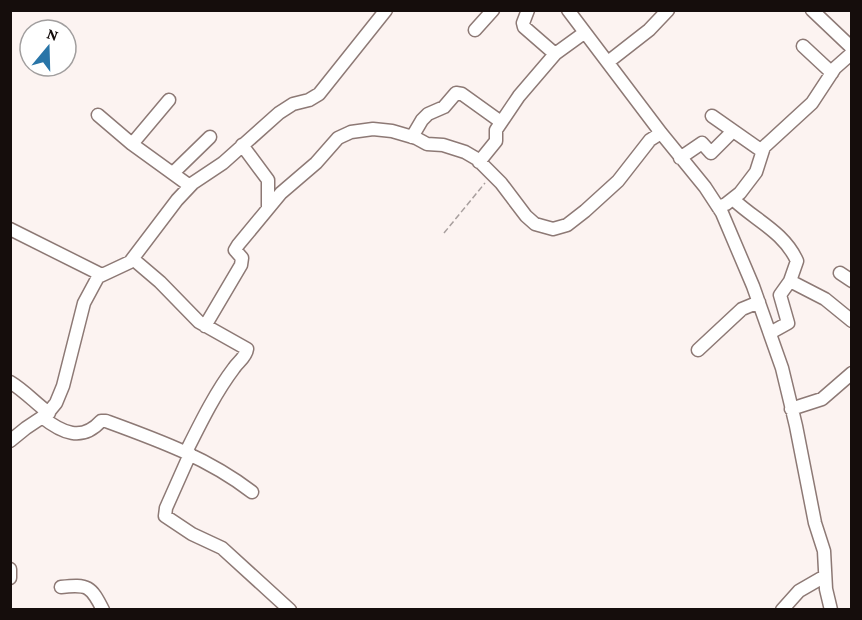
<svg xmlns="http://www.w3.org/2000/svg" width="862" height="620" font-family="'Crimson Pro',serif">
<style>
.lines{fill:none;stroke-linecap:round;stroke-linejoin:round}
.minor-casing{stroke:#8d7975;stroke-width:15}
.path{stroke:#a89f9e;stroke-width:1.5;stroke-dasharray:6 3;stroke-linecap:butt}
.minor{stroke:#fff;stroke-width:12}
</style>
<rect width="100%" height="100%" fill="#fcf3f1"/>
<g class="lines">
<defs>
<path id="minor" d="M528 10 523 23 524 27 555 54
M568 10 661 133 705 187 722 213 753 286 782 368 796 426 815 523 824 551 826 589 831 610
M812 10 852 48
M475 30 493 10
M803 46 832 73
M608 62 649 30 668 10
M98 115 132 144 190 186
M712 116 762 151
M412 137 422 120 428 114 444 107 456 93 462 94 501 122
M132 144 169 100
M242 145 268 180V208
M680 158 702 143 711 153 733 131
M479 162 496 141V130L519 96 555 54 584 33
M173 173 210 137
M734 200C755 220 784 232 797 261L790 281 780 295 788 323 770 333
M718 207 726 204 740 193 756 172 764 147 812 103 835 68 852 53
M10 229 102 275
M133 259 160 282 199 322 247 349C246 357 238 362 234 368 215 393 200 424 186 452
M840 273 852 281
M790 281 825 299 852 321
M205 326 241 265 242 258 235 250 238 245 281 193 316 163 338 138 351 132 373 129 392 131 416 138 427 144 443 145 465 152 477 159 501 183 526 216 535 224 553 229 567 225 585 211 618 181 650 140 661 133
M698 350 742 309 759 302
M10 382C25 391 35 403 49 413
M791 409 822 399 852 373
M42 417C62 433 82 442 101 421H106C158 440 208 458 252 492
M10 441 26 428 47 414 56 403 63 386 84 303 98 277 130 262 177 200 193 183 223 163 279 113 293 104 309 100 319 94 386 10
M190 454 166 508 165 516 192 534 222 548 290 610
M10 569V578
M61 587C88 584 91 586 103 610
M782 610 799 591 825 576"/>
</defs>
<use href="#minor" class="minor-casing"/>
<path class="path" d="M444 233 485 183"/>
<use href="#minor" class="minor"/>
</g>
<rect width="862" height="620" fill="none" stroke="#150d0c" stroke-width="24"/>
<g transform="translate(48 48) rotate(19)"><circle r="28" fill="#ffffff" stroke="#a19e9e" stroke-width="1.5"/>
<path d="M0-4.5L10 22L0 15L-10 22Z" fill="#2975a8"/>
<text y="-9" font-size="16" font-weight="bold" text-anchor="middle" fill="#150d0c">N</text>
</g>
</svg>
